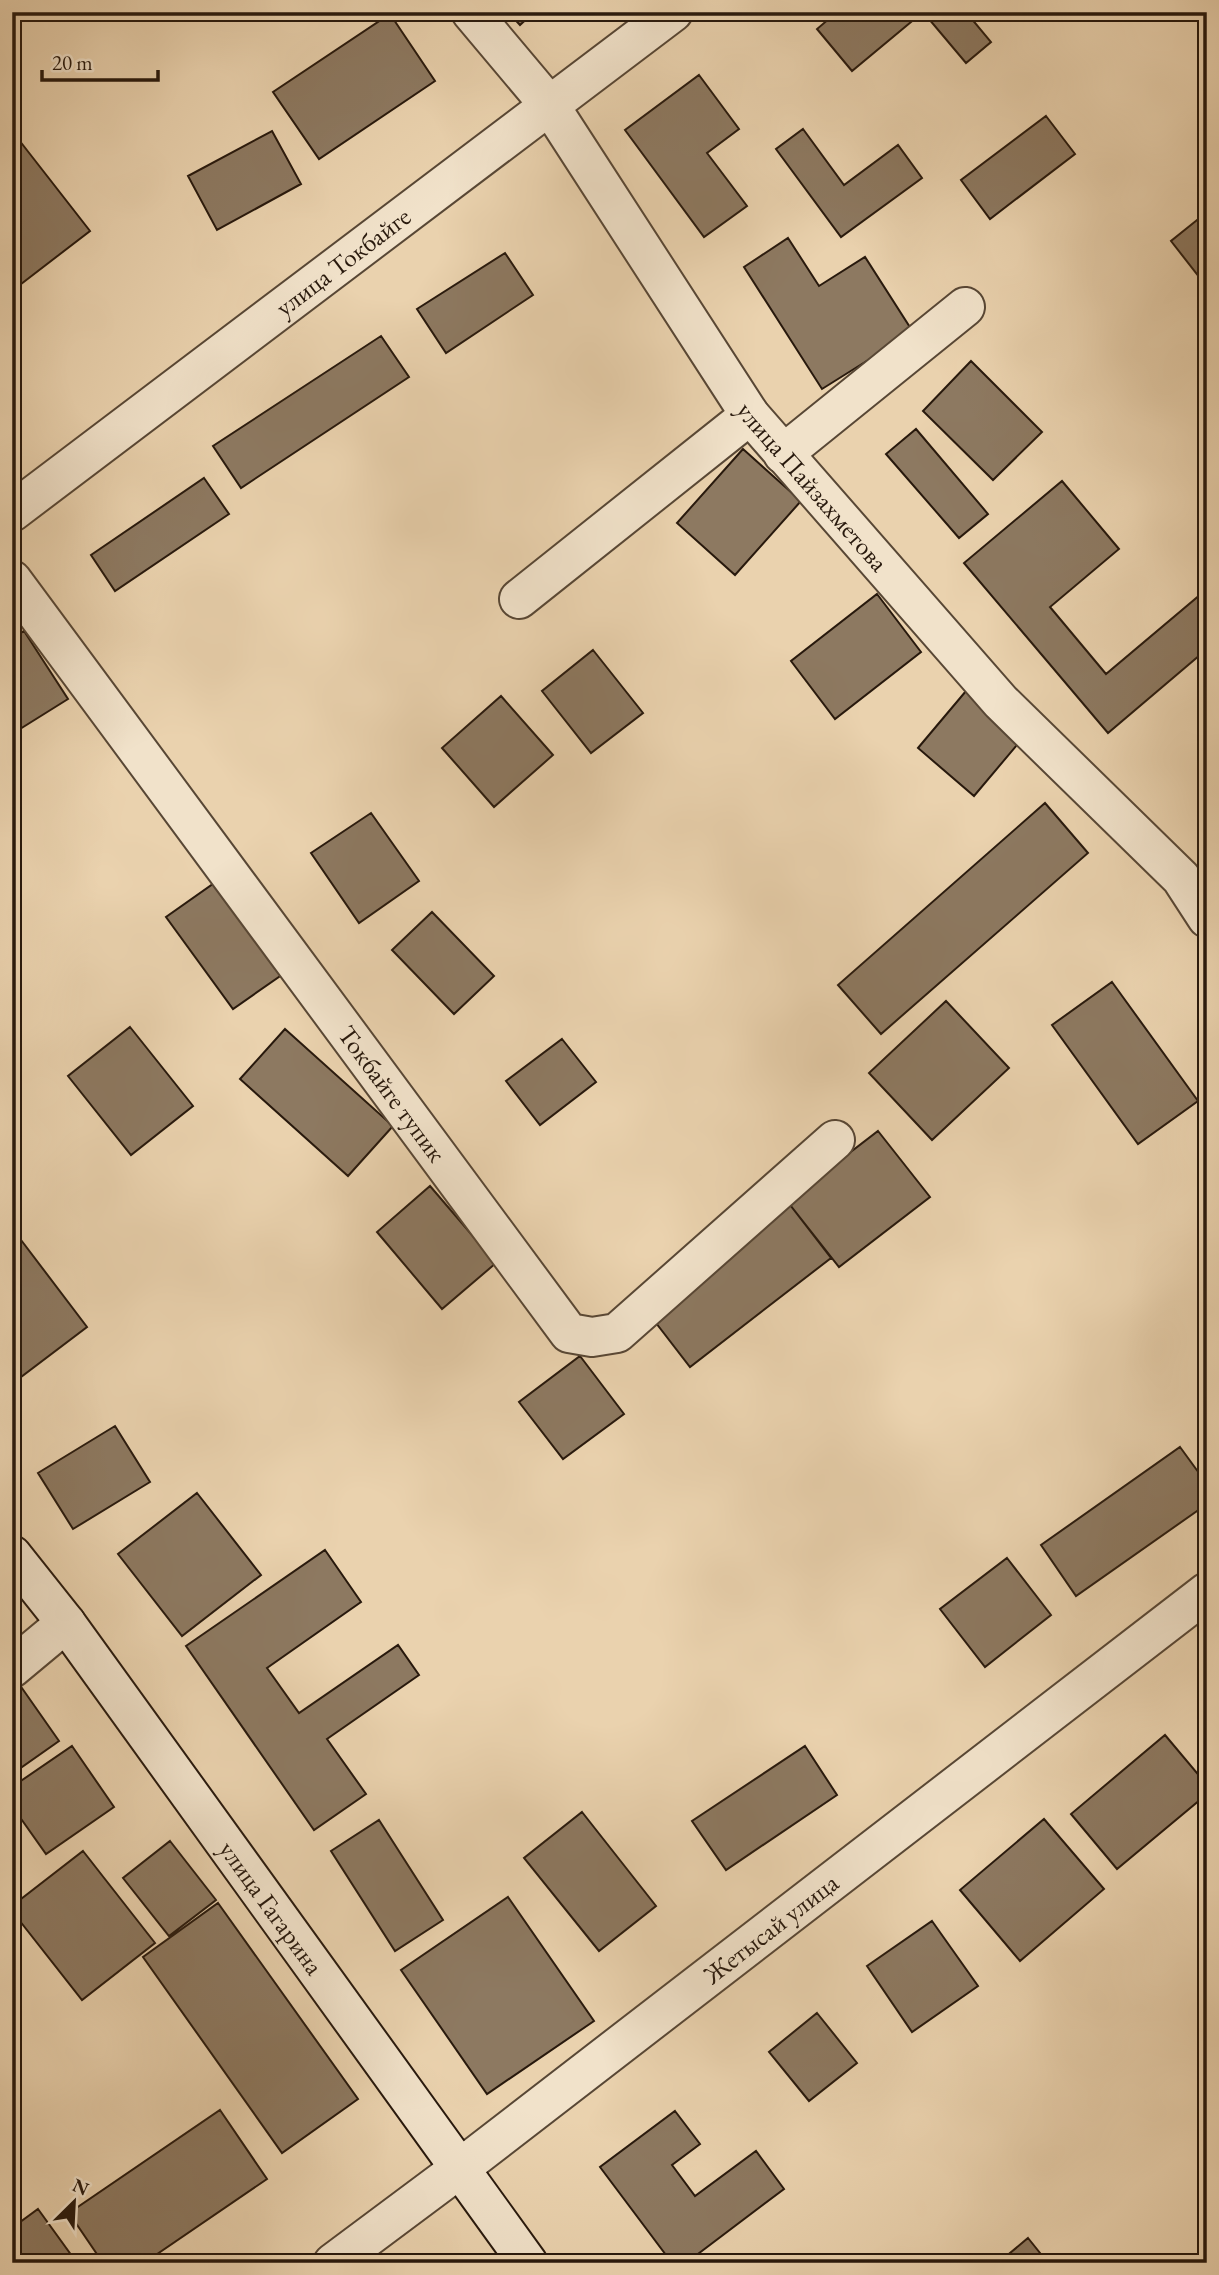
<svg xmlns="http://www.w3.org/2000/svg" width="1219" height="2275" font-family="'EB Garamond',serif">
<style>
.building{fill:#8d7961;stroke:#28190d;stroke-width:2}
.lines{fill:none;stroke-linecap:round;stroke-linejoin:round}
.street-casing{stroke:#584735;stroke-width:42}
.secondary-casing{stroke:#28190d;stroke-width:42}
.street{stroke:#f1e2ca;stroke-width:38}
.secondary{stroke:#f1e2ca;stroke-width:38}
.labels{text-anchor:middle;stroke-width:5;stroke-linejoin:round;paint-order:stroke}
.street-label{font-size:26px;fill:#28190d;stroke:#f1e2ca}
</style>
<rect width="100%" height="100%" fill="#ead2ae"/>
<filter id="stains"><feTurbulence type="fractalNoise" baseFrequency=".00286" numOctaves="4"/><feColorMatrix values="0 0 0 0 .2 0 0 0 0 .09 0 0 0 0 .02 0 0 0 .5 -.17"/></filter>
<radialGradient id="worn" r=".72"><stop offset=".6" stop-color="#630" stop-opacity="0"/><stop offset="1" stop-color="#630" stop-opacity=".3"/></radialGradient>
<path class="building" d="M508 12H534L520 25Z
M837 12H923L852 71 817 29Z
M923 12H966L991 42 966 63Z
M390 14 435 81 319 159 273 92Z
M699 75 739 129 707 153 747 206 704 237 625 130Z
M1046 116 1075 154 990 219 961 180Z
M803 129 844 185 898 145 922 178 841 237 776 149Z
M12 131 90 231 12 291Z
M272 131 301 184 217 230 188 176Z
M1207 212V287L1171 241Z
M788 238 819 286 865 257 913 332 822 389 744 267Z
M505 253 533 295 446 353 417 309Z
M381 336 409 377 241 488 213 446Z
M971 361 1042 432 993 480 923 411Z
M916 429 988 514 959 538 886 454Z
M743 449 801 501 735 575 677 523Z
M204 478 229 514 115 591 91 555Z
M1062 481 1119 549 1050 607 1106 674 1207 589V649L1108 733 964 563Z
M877 594 921 652 835 719 791 661Z
M24 631 68 699 12 734V639Z
M593 650 643 713 591 753 542 691Z
M966 691 1022 739 974 796 918 748Z
M501 696 553 755 494 807 442 748Z
M1045 803 1088 853 881 1034 838 985Z
M371 813 419 881 359 923 311 853Z
M220 879 286 972 233 1009 166 917Z
M432 912 494 976 454 1014 392 950Z
M1112 982 1198 1101 1138 1144 1052 1025Z
M946 1001 1009 1068 932 1140 869 1073Z
M130 1027 193 1106 131 1155 68 1076Z
M285 1029 393 1126 348 1176 240 1079Z
M562 1039 596 1082 540 1125 506 1081Z
M878 1131 930 1197 839 1267 787 1201Z
M430 1186 496 1263 442 1309 377 1232Z
M787 1201 831 1258 690 1367 646 1310Z
M18 1236 87 1327 17 1380 12 1373V1241Z
M580 1356 624 1414 563 1459 519 1402Z
M115 1426 150 1482 73 1529 38 1473Z
M1180 1447 1207 1484V1504L1076 1596 1041 1545Z
M197 1493 261 1575 182 1636 118 1554Z
M325 1550 361 1602 267 1668 299 1713 398 1645 419 1675 327 1739 366 1794 314 1830 186 1646Z
M1007 1558 1051 1615 985 1667 940 1609Z
M17 1681 59 1741 12 1774V1684Z
M1165 1735 1207 1785V1794L1117 1869 1071 1814Z
M72 1746 114 1807 46 1854 12 1806V1787Z
M805 1746 837 1795 726 1870 692 1821Z
M582 1812 656 1906 599 1951 524 1858Z
M1044 1819 1104 1889 1020 1961 960 1890Z
M379 1820 443 1920 395 1951 331 1851Z
M170 1841 216 1900 169 1936 123 1878Z
M83 1851 155 1943 82 2000 12 1911V1906Z
M508 1897 594 2021 487 2094 401 1970Z
M218 1903 358 2099 282 2153 143 1957Z
M932 1921 978 1986 912 2032 867 1966Z
M817 2013 857 2063 809 2101 769 2052Z
M220 2110 267 2179 144 2263H103L69 2213Z
M675 2111 700 2144 672 2165 695 2196 756 2151 784 2189 686 2263H672L600 2167Z
M38 2209 77 2263H12V2228Z
M1028 2238 1048 2263H998Z"/>
<g class="lines">
<defs>
<g id="street">
<path id="s1" d="M471 12 550 106 750 415 1001 702 1181 878 1207 918"/>
<path d="M783 454 965 307"/>
<path id="s2" d="M12 512 673 12"/>
<path id="s3" d="M12 580 569 1333 592 1337 617 1333 835 1140"/>
<path d="M519 599 750 415"/>
<path d="M12 1668 66 1623"/>
<path id="s4" d="M333 2263 459 2169 1207 1592"/>
</g>
<g id="secondary">
<path id="s5" d="M12 1555 66 1623 528 2263"/>
</g>
</defs>
<use href="#street" class="street-casing"/>
<use href="#secondary" class="secondary-casing"/>
<use href="#street" class="street"/>
<use href="#secondary" class="secondary"/>
</g>
<g class="labels">
<g class="street-label">
<text dy="9" stroke="none"><textPath href="#s2" startOffset="415">улица Токбайге</textPath></text>
<text dy="9" stroke="none"><textPath href="#s1" startOffset="586">улица Пайзахметова</textPath></text>
<text dy="9" stroke="none"><textPath href="#s3" startOffset="639">Токбайге тупик</textPath></text>
<text dy="9" stroke="none"><textPath href="#s5" startOffset="438">улица Гагарина</textPath></text>
<text dy="9" stroke="none"><textPath href="#s4" startOffset="551">Жетысай улица</textPath></text>
</g>
</g>
<rect width="1219" height="2275" fill="none" stroke="#ead2ae" stroke-width="42"/>
<rect x="14" y="14" width="1191" height="2247" fill="none" stroke="#28190d" stroke-width="3.5"/>
<rect x="21" y="21" width="1177" height="2233" fill="none" stroke="#28190d" stroke-width="2"/>
<g transform="translate(74 2202) rotate(24)" stroke="#f1e2ca" stroke-width="5" paint-order="stroke">
<path d="M0-5L12 26L0 18L-12 26Z" fill="#28190d"/>
<text y="-10" font-size="19" font-weight="bold" text-anchor="middle" fill="#28190d">N</text>
</g>
<path d="M42 70v10h116v-10" fill="none" stroke="#28190d" stroke-width="3.5"/>
<text x="52" y="70" font-size="21" fill="#28190d" stroke="#f1e2ca" stroke-width="5" paint-order="stroke">20 m</text>
<rect width="100%" height="100%" filter="url(#stains)"/>
<rect width="100%" height="100%" fill="url(#worn)"/>
</svg>
